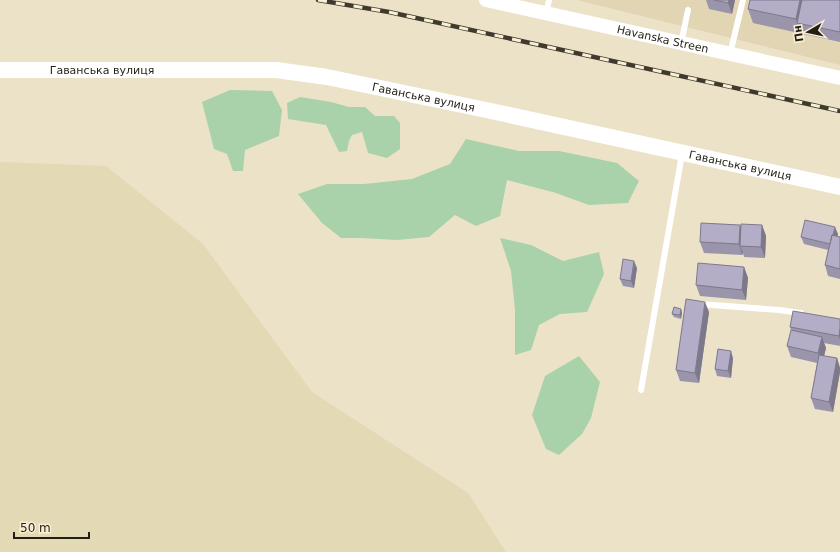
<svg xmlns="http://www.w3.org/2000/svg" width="840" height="552" font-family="'DejaVu Sans',sans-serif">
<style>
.built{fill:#e2d5b3}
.green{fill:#a9d2ab}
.sand{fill:#e3d9b4}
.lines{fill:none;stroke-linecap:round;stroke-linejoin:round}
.service{stroke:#fff;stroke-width:6}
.tertiary{stroke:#fff;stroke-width:14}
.secondary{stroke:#fff;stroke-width:16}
.rail-casing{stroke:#3e3a2e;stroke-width:4.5}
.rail{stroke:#f9efd4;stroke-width:3;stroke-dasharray:9;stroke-linecap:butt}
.wall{fill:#9a95ab}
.shaded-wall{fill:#7d798b}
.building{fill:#b3adc7;stroke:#7d798b}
.labels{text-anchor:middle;stroke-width:3;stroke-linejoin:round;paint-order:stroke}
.street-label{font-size:11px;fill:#211e14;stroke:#f9efd4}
</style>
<rect width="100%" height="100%" fill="#ece2c7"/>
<path class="built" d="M577 0H840V65Z"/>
<path class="green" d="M230 90 272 91 282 110 279 136 245 150 243 171H233L227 154 214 149 202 102Z
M300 97 331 102 349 107H365L375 116H394L400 123V149L387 158 368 153 362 132 352 135 349 141 347 151 339 152 326 125 288 119 287 103Z
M466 139 519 151H559L617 163 639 181 628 203 589 205 556 193 507 180 500 216 476 226 455 215 429 237 397 240 361 238H341L322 223 298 194 327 184H364L412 179 450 164Z
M500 238 531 245 563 261 599 252 604 274 587 312 560 314 539 325 531 350 515 355V310L511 271Z
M579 356 600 382 591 418 582 434 559 455 546 449 532 415 545 376Z"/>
<path class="sand" d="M0 162 106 166 203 244 312 392 468 493 506 552H0Z"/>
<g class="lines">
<path class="service" d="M546 14 549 0
M681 44 688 10
M730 54 743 0
M699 304 779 310 801 313
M641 390 682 154"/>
<path class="tertiary" id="s1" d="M486 0 840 78"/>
<path class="secondary" id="s2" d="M0 70H276L327 77 491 111 840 187"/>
<defs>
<path id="rail" d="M318 0 389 12 840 111"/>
</defs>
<use href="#rail" class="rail-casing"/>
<use href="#rail" class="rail"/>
</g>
<path class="wall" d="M706 0H735L732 14 709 9Z
M840 0V42L753 23 748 9Z
M762 225 766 236 765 258 744 257 743 253 742 255 704 253 700 242 741 229Z
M838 234 837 236 840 237V279L828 276 825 265 828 250 804 244 801 237Z
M744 267 748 278 746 300 700 296 696 285Z
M637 268 634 288 623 286 620 279Z
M681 309 682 313 681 319 674 317 672 314Z
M709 312 699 383 680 381 676 370Z
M840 319V346L824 343 826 348 824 356 837 358 840 368V372L833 412 815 409 811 398 817 363 791 357 787 346 791 330 790 327Z
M733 358 731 378 717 376 715 369Z"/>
<path class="shaded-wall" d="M729 0H735L732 14 728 3Z
M800 0H809L797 23 796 19Z
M740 225 744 236 740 246 743 253 742 255 739 244Z
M762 225 766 236 765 258 761 247Z
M835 227 838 234 834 251 831 244Z
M634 261 637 268 634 288 631 281Z
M744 267 748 278 746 300 742 290Z
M705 302 709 312 699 383 695 373Z
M681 309 682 313 681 319 680 315Z
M840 328V340L839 336Z
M822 337 826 348 822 364 818 353Z
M731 351 733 358 731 378 728 371Z
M837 358 840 368V372L833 412 829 402Z"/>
<path class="building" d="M714 0H729L728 3Z
M750 0H800L796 19 748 9Z
M802 0H840V32L797 23Z
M805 220 835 227 833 235H832L830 244 801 237Z
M701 223 740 225 739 244 700 242Z
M741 224 762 225 761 247 740 246Z
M832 235 840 237V269L825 265Z
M623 259 634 261 631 281 620 279Z
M698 263 744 267 742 290 696 285Z
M686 299 705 302 695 373 676 370Z
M674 307 681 309 680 315 672 314Z
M793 311 840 319V328L839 336 790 327Z
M791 330 822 337 818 353 787 346Z
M718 349 731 351 728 371 715 369Z
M819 355 837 358 829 402 811 398Z"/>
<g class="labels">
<g class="street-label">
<text dy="4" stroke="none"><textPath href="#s1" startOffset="181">Havanska Streen</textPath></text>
<text dy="4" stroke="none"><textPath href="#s2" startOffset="102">Гаванська вулиця</textPath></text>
<text dy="4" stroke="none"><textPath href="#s2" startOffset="426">Гаванська вулиця</textPath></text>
<text dy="4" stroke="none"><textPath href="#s2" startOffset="750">Гаванська вулиця</textPath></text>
</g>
</g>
<g transform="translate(808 32) rotate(261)" stroke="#f9efd4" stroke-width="3" paint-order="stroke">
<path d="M0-3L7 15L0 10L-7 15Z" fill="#211e14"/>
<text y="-6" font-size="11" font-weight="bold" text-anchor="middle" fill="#211e14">Пн</text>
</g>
<path d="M14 532v6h75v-6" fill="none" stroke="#211e14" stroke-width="2"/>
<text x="20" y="532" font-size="12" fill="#211e14" stroke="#f9efd4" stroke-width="3" paint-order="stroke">50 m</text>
</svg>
